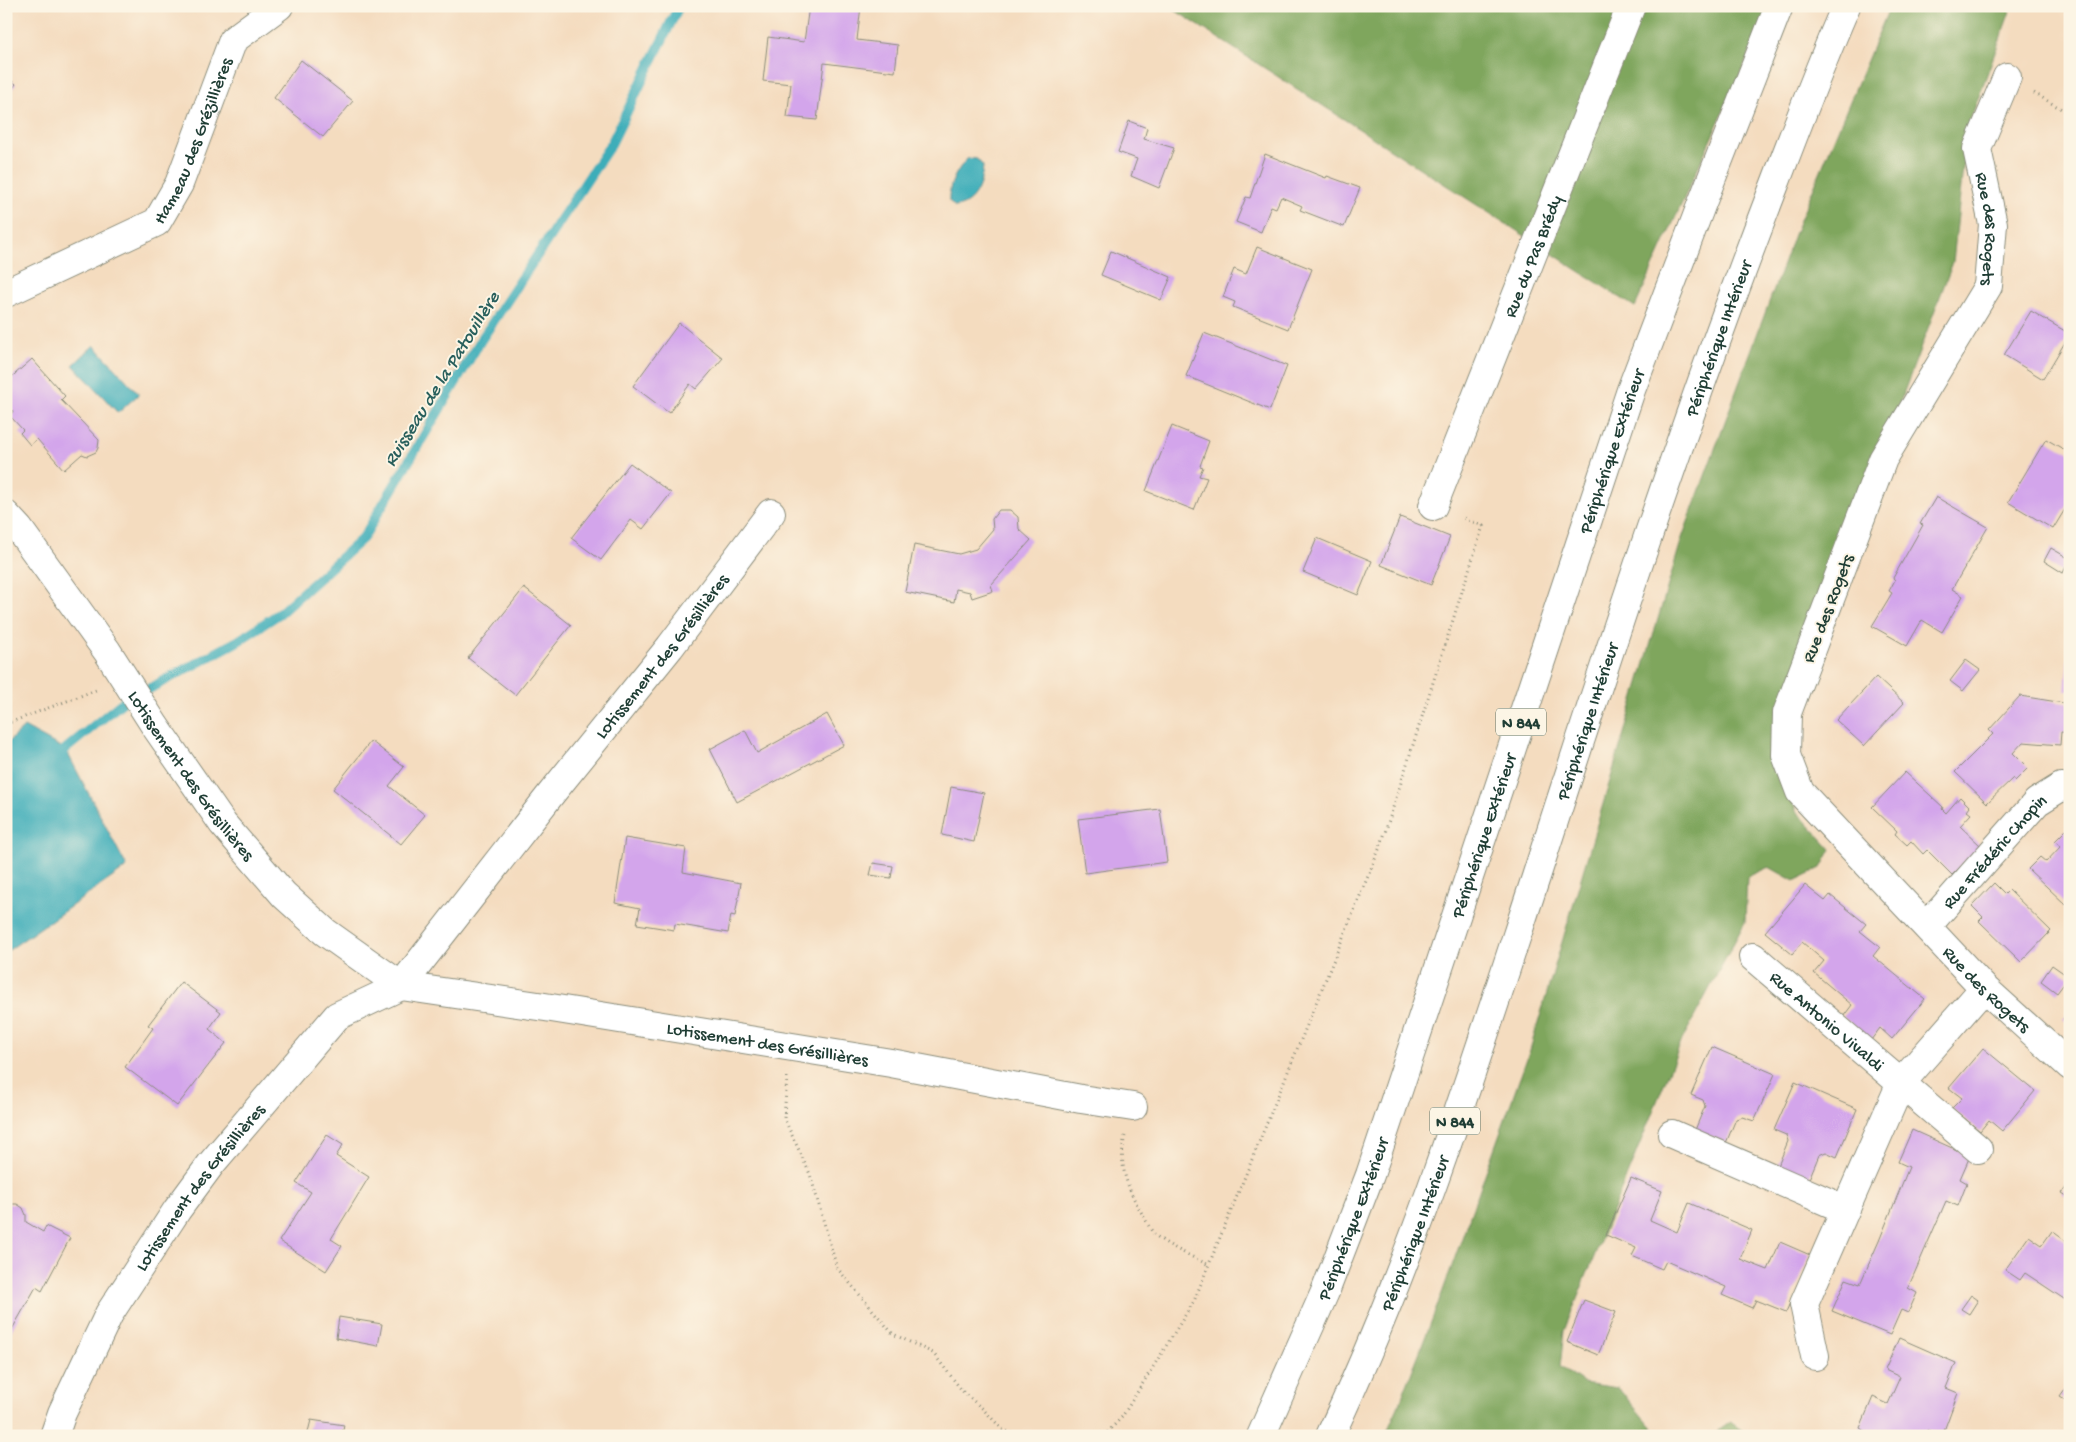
<svg xmlns="http://www.w3.org/2000/svg" width="2076" height="1442" font-family="'Gochi Hand',sans-serif">
<style>
.forest{fill:#7fa65d;stroke:#4f7248}
.water{fill:#3dadb9;stroke:#2e7576}
.lines{fill:none;stroke-linecap:round;stroke-linejoin:round}
.stream{stroke:#3dadb9;stroke-width:10}
.building{fill:#d3a5eb}
.minor-casing{stroke:#8a8c7a;stroke-width:30}
.trunk-casing{stroke:#8a8c7a;stroke-width:30}
.path{stroke:#8a8c7a;stroke-width:3;stroke-dasharray:1 4;stroke-linecap:butt}
.minor{stroke:#fff;stroke-width:28}
.trunk{stroke:#fff;stroke-width:28}
.labels{text-anchor:middle;stroke-width:4;stroke-linejoin:round;paint-order:stroke}
.shield{fill:#fcf5e5;stroke:#617469;stroke-width:1}
.shield-label{font-size:16px;font-weight:bold;fill:#1f3d34}
.street-label{font-size:18px;fill:#1f3d34;stroke:#fcf5e5}
.water-label{font-size:19px;font-style:italic;fill:#285f5c;stroke:#fcf5e5}
</style>
<rect width="100%" height="100%" fill="#fcf5e5"/>
<filter id="ink" filterUnits="userSpaceOnUse"><feTurbulence type="fractalNoise" baseFrequency=".02" numOctaves="2"/><feDisplacementMap in="SourceGraphic" scale="10" xChannelSelector="R" yChannelSelector="G"/><feConvolveMatrix kernelMatrix="1 2 1 2 8 2 1 2 1" color-interpolation-filters="sRGB"/></filter>
<filter id="wash" filterUnits="userSpaceOnUse"><feTurbulence type="fractalNoise" baseFrequency=".0096" numOctaves="4" result="noise"/><feDisplacementMap in="SourceGraphic" scale="20" xChannelSelector="R" yChannelSelector="G"/><feGaussianBlur stdDeviation="1.12" result="paint"/><feColorMatrix in="noise" values="0 0 0 0 0 0 0 0 0 0 0 0 0 0 0 0 0 1.4 0 .05"/><feComposite in="paint" operator="in"/></filter>
<g filter="url(#wash)">
<rect width="100%" height="100%" fill="#f4dcbf"/>
<path class="forest" d="M1175 6H1771L1635 307 1173 9Z
M1890 6H2012L1967 129 1953 262 1774 736 1796 811 1831 849 1821 868 1794 881 1769 867 1747 877 1745 922 1681 1042 1564 1331 1560 1367 1583 1383 1618 1388 1659 1436H1385L1399 1405 1440 1299 1530 1050 1682 538 1795 232Z
M1730 1422 1750 1436H1710Z"/>
<path class="water" d="M968 158 977 159 983 166C982 184 975 205 955 207L949 201C948 185 957 169 968 158Z
M94 345 139 394 118 413 73 365Z
M24 727 66 750 127 867 6 952V744Z"/>
<g class="lines">
<path class="stream" d="M147 690 238 641 280 613 363 538 481 340 611 144 679 6
M56 757 124 701"/>
</g>
<g id="blocks">
<path class="building" d="M809 6H861L857 40 898 45 895 72 824 63 817 120 787 117 791 84 763 81 768 37 804 42Z
M301 60 353 101 323 137 274 98Z
M6 77 16 84 6 97Z
M1129 121 1147 128 1144 139 1174 148 1159 188 1131 176 1137 159 1118 152Z
M1265 154 1326 178 1327 176 1360 188 1344 227 1300 210 1302 206 1281 197 1276 208 1271 206 1261 232 1236 222 1246 197 1250 198Z
M1257 247 1312 269 1288 329 1233 307 1235 302 1223 297 1234 269 1246 274Z
M1111 251 1171 277 1161 300 1101 275Z
M2031 311 2070 334 2043 379 2004 355Z
M679 323 723 358 696 389 690 384 669 413 633 386Z
M1204 333 1287 366 1270 410 1186 376Z
M32 359 65 396 61 400 99 440 98 448 96 452 87 456 82 454 64 470 37 439 30 445 20 433 23 430 10 416 13 411 6 404V382Z
M1172 426 1209 441 1200 466 1203 467 1199 476 1207 478 1194 510 1146 491Z
M2046 439 2070 453V501L2053 529 2008 502Z
M630 463 671 493 643 529 631 520 601 560 571 538Z
M1936 497 1988 527 1952 589 1963 596 1942 632 1922 620 1907 646 1872 626 1892 593 1889 591 1895 580 1893 578 1923 525 1920 524Z
M999 510H1010L1018 517 1019 529 1031 540 991 585 993 591 972 598 970 592 956 589 954 602 905 592 914 545 959 554 976 549 993 529 992 519Z
M1400 517 1450 537 1431 585 1381 565Z
M1317 538 1372 561 1358 595 1303 572Z
M2051 548 2070 559 2063 573 2044 561Z
M524 588 571 625 515 695 468 658Z
M2068 659H2070V691H2065Z
M1966 660 1980 670 1963 691 1950 681Z
M1876 677 1904 703 1864 746 1836 720Z
M2020 696 2070 704V733L2061 732 2060 745 2023 742 2013 753 2028 768 2015 781 2013 778 1987 803 1955 772 1993 734 1989 730Z
M827 714 844 745 737 802 710 749 745 730 757 753Z
M371 741 404 767 389 786 425 815 401 844 333 789Z
M1905 772 1943 807 1942 809 1946 813 1960 797 1970 807 1967 811 1971 814 1960 826 1981 846 1952 875 1927 850 1923 854 1911 841 1907 845 1895 834 1897 831 1872 807Z
M951 787 984 793 974 842 942 835Z
M1160 809 1167 862 1085 873 1078 819Z
M2070 826V901L2066 905 2028 869 2040 857 2046 862 2061 846 2055 841Z
M625 838 686 848 683 872 741 883 735 916 731 915 728 933 675 924 674 930 637 924 640 908 615 903Z
M873 863 893 866 891 878 870 875Z
M1994 883 2005 894 2009 890 2051 931 2021 962 1979 921 1983 917 1972 906Z
M1805 885 1825 901 1830 895 1866 924 1860 931 1880 947 1873 956 1925 999 1892 1039 1880 1028 1871 1040 1843 1017 1852 1005 1814 973 1824 961 1802 942 1792 954 1765 932Z
M2052 965 2069 977 2057 993 2041 981Z
M181 982 221 1012 209 1029 226 1043 177 1106 125 1067 153 1028 148 1025Z
M2070 1010V1024L2063 1019Z
M1712 1047 1775 1074 1754 1121 1742 1117 1736 1119 1726 1143 1695 1130 1705 1106 1703 1100 1691 1095Z
M1983 1048 2035 1091 2002 1131 1989 1120 1980 1131 1952 1108 1962 1098 1949 1088Z
M1795 1082 1857 1109 1837 1157 1826 1152 1819 1155 1809 1179 1778 1166 1788 1141 1786 1135 1774 1130Z
M1912 1130 1970 1156 1960 1179 1967 1183 1958 1206 1946 1201 1908 1288 1917 1293 1908 1313 1901 1310 1890 1335 1832 1311 1846 1279 1860 1284 1879 1241 1909 1167 1898 1162Z
M327 1135 343 1145 336 1156 369 1177 331 1239 342 1246 326 1271 279 1241 311 1192 296 1183Z
M1631 1178 1662 1191 1650 1220 1677 1232 1689 1203 1752 1230 1740 1259 1768 1270 1780 1242 1810 1255 1786 1312 1756 1300 1752 1308 1722 1295 1726 1287 1666 1261 1662 1269 1632 1256 1636 1248 1606 1235Z
M2070 1182V1198L2062 1193Z
M8 1204H17L23 1208 26 1215V1222L43 1232 46 1226 70 1238 42 1291 36 1287 6 1340V1205Z
M2052 1231 2070 1244V1303L2025 1273 2020 1280 2005 1270 2029 1236 2042 1245Z
M1971 1295 1978 1300 1969 1314 1961 1309Z
M1584 1300 1616 1312 1598 1355 1567 1342Z
M339 1317 382 1324 378 1346 336 1338Z
M1899 1338 1956 1363 1946 1388 1958 1393 1942 1436 1927 1430 1925 1436H1871L1860 1428 1873 1397 1888 1404 1900 1377 1885 1370Z
M2070 1383V1403L2060 1397Z
M311 1420 344 1425 342 1436H307Z"/>
</g>
</g>
<g filter="url(#ink)">
<use href="#blocks" fill-opacity="0" stroke="#8a8c7a" stroke-width="1"/>
<g class="lines">
<defs>
<g id="minor">
<path id="s1" d="M2007 77 1977 149 1993 224 1988 286 1883 459 1787 713 1786 755 1800 792 1984 988 2070 1066"/>
<path id="s2" d="M6 293 157 222 179 184 233 40 279 6"/>
<path id="s3" d="M1433 506 1631 6"/>
<path id="s4" d="M6 515 19 529 107 651 155 726 223 824 284 895 325 932 401 986 545 1007 891 1063 1081 1099 1133 1107"/>
<path id="s5" d="M1927 926 2037 802 2061 787 2070 788"/>
<path id="s6" d="M1753 957 1978 1149"/>
<path d="M1672 1134 1844 1209"/>
<path d="M1815 1356 1804 1304 1901 1083 1984 988"/>
<path id="s7" d="M54 1436 62 1413 109 1314 177 1210 211 1164 337 1016 401 986 551 794 670 647 771 513"/>
</g>
<g id="trunk">
<path id="s8" d="M1261 1436 1325 1292 1370 1175 1631 390 1702 203 1779 6"/>
<path id="s9" d="M1330 1436C1415 1256 1474 1066 1536 877 1611 644 1687 412 1775 184 1798 124 1820 65 1846 6"/>
</g>
</defs>
<use href="#minor" class="minor-casing"/>
<use href="#trunk" class="trunk-casing"/>
<path class="path" d="M2034 93 2070 114
M6 724 96 690
M787 1077 784 1118 810 1174 837 1268 893 1334 933 1353 964 1393 983 1409 1003 1430 1021 1436
M1125 1136C1117 1166 1129 1192 1144 1217 1147 1222 1150 1229 1154 1234 1169 1247 1191 1256 1209 1265
M1104 1436 1122 1417 1194 1301 1382 842 1483 526 1461 517"/>
<use href="#minor" class="minor"/>
<use href="#trunk" class="trunk"/>
</g>
</g>
<g class="labels">
<g class="shield">
<rect x="1496" y="708.5" width="50" height="27" rx="4"/>
<rect x="1430" y="1107.5" width="50" height="27" rx="4"/>
</g>
<g class="shield-label">
<text x="1521" y="728">N 844</text>
<text x="1455" y="1127">N 844</text>
</g>
<g class="street-label">
<text dy="6" stroke="none"><textPath href="#s2" startOffset="256">Hameau des Grézillières</textPath></text>
<text dy="6" stroke="none"><textPath href="#s1" startOffset="159">Rue des Rogets</textPath></text>
<text dy="6" stroke="none"><textPath href="#s3" startOffset="269">Rue du Pas Brédy</textPath></text>
<text dy="6" stroke="none"><textPath href="#s9" startOffset="1165">Périphérique Intérieur</textPath></text>
<text dy="6" stroke="none"><textPath href="#s8" startOffset="1046">Périphérique Extérieur</textPath></text>
<text transform="translate(1827 608) rotate(-69)" y="6">Rue des Rogets</text>
<text dy="6" stroke="none"><textPath href="#s7" startOffset="1001">Lotissement des Grésillières</textPath></text>
<text dy="6" stroke="none"><textPath href="#s9" startOffset="760">Périphérique Intérieur</textPath></text>
<text dy="6" stroke="none"><textPath href="#s4" startOffset="320">Lotissement des Grésillières</textPath></text>
<text dy="6" stroke="none"><textPath href="#s8" startOffset="641">Périphérique Extérieur</textPath></text>
<text dy="6" stroke="none"><textPath href="#s5" startOffset="101">Rue Frédéric Chopin</textPath></text>
<text dy="6" stroke="none"><textPath href="#s1" startOffset="1044">Rue des Rogets</textPath></text>
<text dy="6" stroke="none"><textPath href="#s6" startOffset="98">Rue Antonio Vivaldi</textPath></text>
<text dy="6" stroke="none"><textPath href="#s4" startOffset="991">Lotissement des Grésillières</textPath></text>
<text dy="6" stroke="none"><textPath href="#s7" startOffset="290">Lotissement des Grésillières</textPath></text>
<text dy="6" stroke="none"><textPath href="#s8" startOffset="236">Périphérique Extérieur</textPath></text>
<text dy="6" stroke="none"><textPath href="#s9" startOffset="220">Périphérique Intérieur</textPath></text>
</g>
<g class="water-label">
<text transform="translate(440 378) rotate(-58)" y="7">Ruisseau de la Patouillère</text>
</g>
</g>
<rect width="2076" height="1442" fill="none" stroke="#fcf5e5" stroke-width="25"/>
</svg>
